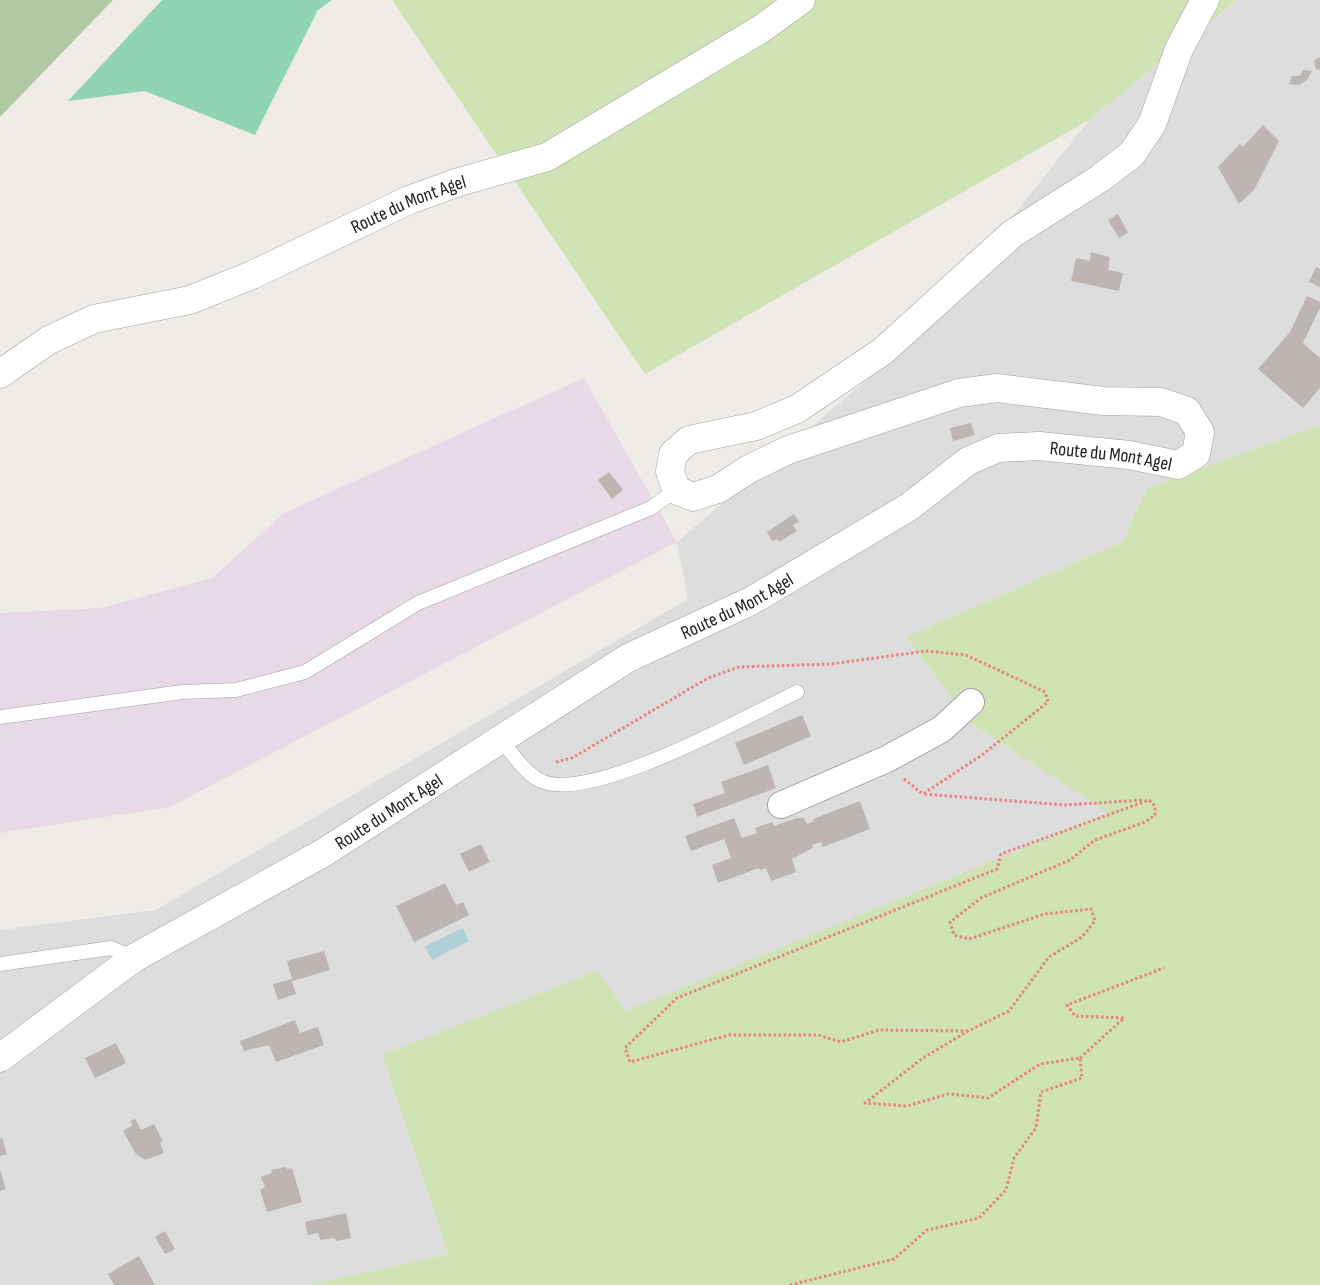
<svg xmlns="http://www.w3.org/2000/svg" width="1320" height="1285" font-family="'Sofia Sans Condensed',sans-serif">
<style>
.residential{fill:#dedddd}
.industrial{fill:#e7dae6}
.grass{fill:#cfe3b4}
.forest{fill:#b1c9a2}
.pitch{fill:#90d4b4}
.water{fill:#aed1d7}
.building{fill:#bcb5b1}
.lines{fill:none;stroke-linecap:round;stroke-linejoin:round}
.service-casing{stroke:#a1a1a1;stroke-width:15}
.minor-casing{stroke:#a1a1a1;stroke-width:28}
.tertiary-casing{stroke:#a1a1a1;stroke-width:29}
.path{stroke:#e9817f;stroke-width:3;stroke-dasharray:2.5 2.5;stroke-linecap:butt}
.service{stroke:#fff;stroke-width:14}
.minor{stroke:#fff;stroke-width:26}
.tertiary{stroke:#fff;stroke-width:28}
.labels{text-anchor:middle;stroke-width:4;stroke-linejoin:round;paint-order:stroke}
.street-label{font-size:19px;fill:#202020;stroke:#fff}
</style>
<rect width="100%" height="100%" fill="#efece8"/>
<path class="residential" d="M1237 0H1320V425L1147 488 1122 542 906 637 973 725 1110 813 626 1012 382 1055 448 1254 308 1285H0V930L156 910 688 599 677 542 919 335 1089 120Z"/>
<path class="industrial" d="M584 378 677 542 170 807 0 833V613L101 608 212 578 284 513Z"/>
<path class="grass" d="M392 0H1237L1089 120 645 374Z
M1320 425V1285H308L448 1254 382 1055 597 971 626 1011 1109 813 973 725 906 637 1122 542 1147 488Z"/>
<path class="forest" d="M0 0H113L0 117Z"/>
<path class="pitch" d="M162 0H332L318 10 255 135 145 91 68 101Z"/>
<path class="water" d="M463 928 469 941 432 960 425 946Z"/>
<path class="building" d="M1320 57V69L1316 70 1314 60Z
M1303 70 1312 71 1307 80 1299 85 1289 84 1292 76H1300Z
M1263 125 1279 141 1254 190 1239 204 1218 167 1240 144 1243 147Z
M1118 214 1128 233 1119 238 1108 220Z
M1091 252 1110 257 1108 270 1123 273 1119 291 1071 281 1076 258 1090 261Z
M1316 267 1320 269V287L1309 282Z
M1307 296 1320 302V308L1303 343 1320 358V388L1303 408 1258 369 1290 332Z
M971 423 975 435 953 441 950 428Z
M609 472 623 490 612 499 598 480Z
M794 514 799 522 793 525 797 531 779 542 777 539 772 541 767 532Z
M802 715 811 736 744 765 735 743Z
M768 765 776 788 697 817 693 804 725 793 721 782Z
M860 801 870 829 823 847 821 842 812 845 813 848 792 859 796 872 771 881 766 868 760 870 759 868 718 883 712 865 731 858 724 839 691 851 685 836 734 818 742 838 757 833 755 828 772 822 774 826 797 818H804L807 824 814 821 813 819Z
M481 844 490 862 469 872 460 854Z
M445 883 456 905 463 902 469 915 414 942 396 906Z
M324 951 330 970 292 981 296 994 278 1000 273 984 292 979 287 961Z
M295 1020 300 1033 318 1027 324 1045 276 1062 269 1045 244 1051 240 1041Z
M116 1043 126 1063 95 1078 85 1058Z
M135 1119 141 1130 154 1124 163 1141 160 1143 164 1153 145 1160 136 1154 123 1131 133 1125 130 1121Z
M2 1138 7 1154 0 1156V1139Z
M286 1167 287 1169 292 1168 302 1202 267 1212 260 1190 265 1187 261 1177 272 1173 271 1170Z
M0 1170 6 1189 0 1191Z
M346 1213 351 1238 336 1241 335 1238 320 1240 318 1233 308 1235 305 1222Z
M165 1231 175 1249 165 1254 155 1237Z
M139 1256 155 1285H114L108 1274Z"/>
<g class="lines">
<defs>
<path id="service" d="M0 717 182 692 236 690 305 672 418 603 651 508 676 490
M500 738C511 752 523 771 539 780 587 806 749 715 797 692
M0 964 111 948 134 958"/>
<path id="minor" d="M781 805 887 759 942 729 971 702"/>
<g id="tertiary">
<path id="s1" d="M0 374 49 340 94 319 190 300 252 275 409 200 459 182 547 157 761 29 801 0"/>
<path id="s2" d="M0 1058 134 958 323 853 628 658 751 601 909 507 968 461 998 448 1039 446 1129 455 1178 465 1196 454 1200 432 1187 411 1161 402 1103 401 997 388 959 393 788 450 749 469 718 489 693 497 676 490 670 471 673 454 689 440 756 426 797 409 883 351 1012 234 1099 179 1132 154 1152 124 1179 49 1205 0"/>
</g>
</defs>
<use href="#service" class="service-casing"/>
<use href="#minor" class="minor-casing"/>
<use href="#tertiary" class="tertiary-casing"/>
<path class="path" d="M556 762 572 758 708 678 739 667 831 664 926 651 966 655 1045 692 1048 702 982 755 923 794 1065 805 1143 800
M904 779 923 794
M1080 1058 1124 1018 1075 1016 1067 1005 1164 968
M790 1285 894 1259 927 1230 979 1218 1006 1190 1014 1158 1036 1128 1041 1092 1082 1078 1080 1058 1040 1064 988 1098 948 1094 907 1106 865 1103 923 1058 968 1031 1009 1011 1049 957 1082 937 1095 921 1091 909 1045 914 969 939 954 935 950 922 981 898 1070 860 1095 840 1145 822 1155 815V806L1149 800 1001 854 997 869 677 998 625 1048 630 1062 729 1035H818L841 1042 879 1030 968 1031"/>
<use href="#service" class="service"/>
<use href="#minor" class="minor"/>
<use href="#tertiary" class="tertiary"/>
</g>
<g class="labels">
<g class="street-label">
<text dy="7" stroke="none"><textPath href="#s1" startOffset="446">Route du Mont Agel</textPath></text>
<text dy="7" stroke="none"><textPath href="#s2" startOffset="1286">Route du Mont Agel</textPath></text>
<text dy="7" stroke="none"><textPath href="#s2" startOffset="866">Route du Mont Agel</textPath></text>
<text dy="7" stroke="none"><textPath href="#s2" startOffset="461">Route du Mont Agel</textPath></text>
</g>
</g>
</svg>
